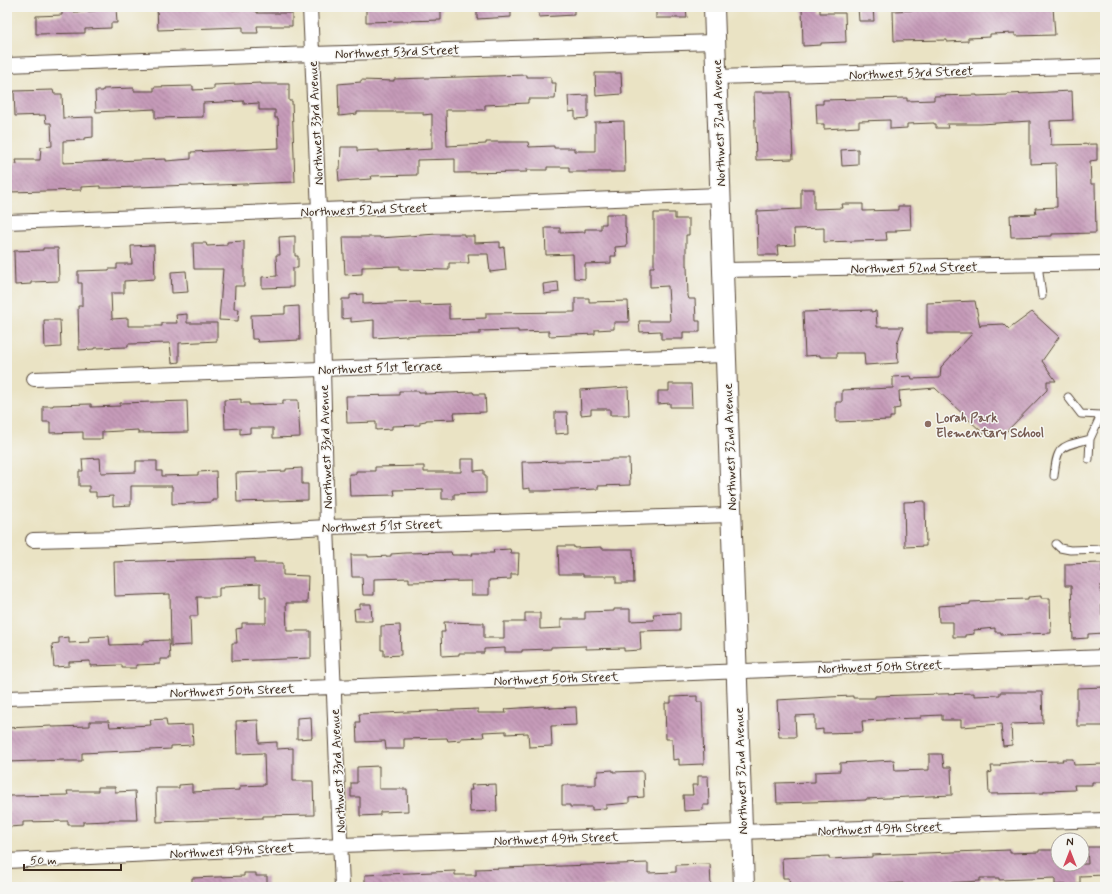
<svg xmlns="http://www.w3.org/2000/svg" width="1112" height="894" font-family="Mynerve,sans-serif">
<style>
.building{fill:url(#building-back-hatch)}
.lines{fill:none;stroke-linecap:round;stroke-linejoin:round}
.service-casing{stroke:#554637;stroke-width:9}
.minor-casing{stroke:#554637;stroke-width:16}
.secondary-casing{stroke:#554637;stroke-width:22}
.service{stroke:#fff;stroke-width:7}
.minor{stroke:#fff;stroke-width:14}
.secondary{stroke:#fff;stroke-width:20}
.education-dot{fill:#8d6e63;stroke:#f6f6f2;stroke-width:1.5}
.labels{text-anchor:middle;stroke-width:3;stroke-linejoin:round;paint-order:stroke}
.street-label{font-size:13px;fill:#3b2a1e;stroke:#f6f6f2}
.education-label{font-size:13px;font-weight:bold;fill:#785e54;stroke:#f6f6f2;text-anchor:start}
</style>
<defs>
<pattern id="building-back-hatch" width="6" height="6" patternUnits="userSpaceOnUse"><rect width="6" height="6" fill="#c69bb9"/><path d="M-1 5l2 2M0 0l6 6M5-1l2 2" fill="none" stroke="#a27f96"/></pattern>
</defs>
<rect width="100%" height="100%" fill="#f6f6f2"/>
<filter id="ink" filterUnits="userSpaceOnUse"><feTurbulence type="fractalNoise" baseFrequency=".025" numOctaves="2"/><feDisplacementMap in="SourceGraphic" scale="8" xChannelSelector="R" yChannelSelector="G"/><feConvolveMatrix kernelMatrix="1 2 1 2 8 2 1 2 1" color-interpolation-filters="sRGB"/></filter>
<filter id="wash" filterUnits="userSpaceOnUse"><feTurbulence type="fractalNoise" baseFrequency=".012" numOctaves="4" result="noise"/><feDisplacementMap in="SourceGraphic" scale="16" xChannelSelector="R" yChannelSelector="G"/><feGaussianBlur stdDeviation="0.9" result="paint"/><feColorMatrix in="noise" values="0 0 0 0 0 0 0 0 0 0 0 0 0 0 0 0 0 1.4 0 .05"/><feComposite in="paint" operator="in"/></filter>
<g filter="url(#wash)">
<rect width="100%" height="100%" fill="#eae3c4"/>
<g id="blocks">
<path class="building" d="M62 7H74V12L95 11V7H116L117 23H111V28L85 29V33L36 34V16L62 15Z
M157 7 232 8V10L253 9 254 11H257V13H292V26H257L258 33H243V27L158 30Z
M366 7H441V20L366 22Z
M477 7H511V17L477 19Z
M538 7H574V15L539 17Z
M656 7H686L687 18H656Z
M802 7H820V13H845L846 42 821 43V45L803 46Z
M858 7H873L874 21H859Z
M917 7H1053L1055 35 1015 36V33L990 34V37L968 38V41L947 42V40L894 41 893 11 917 10Z
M595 73H621L622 94 596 96Z
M527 75V77H551V83H556L555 99H528V103L485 105V110H446L447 146 486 144V142H528L529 147 554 146V148H574V151H595V122L624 121 625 172H569V167H547V170H526L527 172 455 173V159L417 160V175L371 176 372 179 339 181 338 169H340L341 147H357V151L379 150V152L432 149V114L423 115V112H357V114L339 116 338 84 361 82V80L394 81V79Z
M261 83V84H289V101H292L295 182 192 186V185L110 188H100V186L81 187V190L10 192V165L17 164 16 160H40L41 147 52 146 51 123H46L45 115 15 116 14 91 53 90 54 94H62L63 118 93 117V137L84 138V140L63 141V163L166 159V161L191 159V152L279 148 278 118H275V110H259V103L244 104V101L203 103V117L155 118V109L96 112 95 91H103V89L134 88V91H154V87L193 86V90L214 89V85Z
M1072 91 1073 120 1050 121 1051 145 1097 144V160L1090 161 1091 184H1095L1096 233 1052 234V236L1011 237 1010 215 1036 214 1035 208 1057 207 1056 163 1030 164V121L981 124H947L948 128H936V124H934V123L907 124V128L890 129V120L859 121V127L824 129V124H817L816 104H823V100L907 98V101L934 100V96L977 95V96L1008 95V94Z
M754 92H790L793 159 756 160Z
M588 95V118L575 119V111L569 112 568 96Z
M858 149V165L842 166 841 150Z
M801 189H814V209L843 208 842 204H863V211L898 210V206H910L911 229 896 230V232H886L887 240 824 242V228L794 229 795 245 777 246 778 255H758L757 211 801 209Z
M654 213H675V219H689V235H686V266H687L688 296 689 299H695L696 321H700V332H683V339H661V331L640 332 639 321H670L668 286 650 287V267H654Z
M606 214H625V227H626L627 246 615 247 616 256H611V263L585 264V279L574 278 573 254 546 255 545 228H560V233L585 232V229H601V224H606Z
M437 234H464V236H474V243L500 242V248L504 247 506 270 490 272 488 254H468L469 263H449V270L400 269V266L362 267V274L345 275 343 237H380V238Z
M295 236V256H298V268H293V287L262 288V277L277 276 276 255H280L279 237Z
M244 241V286H235L234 309H239L238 321 219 320 223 269H194L193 243H206L207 246 227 245V242Z
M154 245 155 279 124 281V293H111L112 319 128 318V326H162V323H177L176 315 187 314V323H217V341L179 343V362L172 363 170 343 128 344V347L94 348V349L79 350 78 306H82V283H78V271L109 270V269H117V264H132L131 246Z
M43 248H58L59 281 31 282V284L15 285 14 251 43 250Z
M186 271 188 292 172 293 171 272Z
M558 282 559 292 544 294 543 284Z
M363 294V304L420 302 421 305 449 304V319L486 318V313L575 312V298H589V302L628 301 629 322H614V329L595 330V334L549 336V331L518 332V330L480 331V334L421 335 374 338V320L351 322V318L342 319V299H350V295Z
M975 301 980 327 981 325 1004 324 1009 329 1032 312 1059 337 1042 361 1056 381H1047V390L1006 432 983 433 935 388 899 391 900 408 894 409V417H890V420L836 422V402H842V390L893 388V377L911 376 912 379 940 378 941 367 973 333H927V303Z
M299 306 300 340 258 342 257 339H252L251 315 285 314V307Z
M871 310V312L876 311 877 327H903L897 344 898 363 865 365 864 353H837V357H820V355L805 356 803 312Z
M44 320H60L61 347 45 348Z
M669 384H691L692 407H670V403L658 404V391H669Z
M628 387 629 415H610V409H591V414L581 415 580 390Z
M399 391H419V392H425V394L473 392 474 394H485L486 412 454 413 455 419 426 420V421L420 422V425L392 426V429L376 430V422L347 423 346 396 399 395Z
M241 399V403H249V405L283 404V400H298L300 437 273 438V428H250V433L240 434V428L225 429 224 400Z
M187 401 188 432 138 433V430L102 432V439H83V432L50 433V422H43V406H53V405L91 404V407L120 406V403Z
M555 412H567L568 433 555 434Z
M100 458 101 473 136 472V461H157V471H162V476L198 475V472L216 471 217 500H212V502L172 504V486H131V505L113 506V496L96 497V492H89V486H79V471H83L82 459Z
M461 459H474V471L484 470V475H486V493L454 494V499H442V489L394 490 395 495 350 496 349 474H356V471H375V467L424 466V472H461Z
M611 459H629L630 485 598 486V489L545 491H530V488L523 489 522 462 611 460Z
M302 468V484H308V500L237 502 236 473 286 471V469Z
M925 501 926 546 905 547 904 502Z
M558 546H574V548L602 547V549H633L634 583H616V576H583V574H559Z
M510 549 511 553H519L518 574H511V579L489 580V595H471V581L409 582V578L374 579V595H363L362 577H352L351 555H368V557L391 556V554L405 553 451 552 452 555H473L472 553H494L493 550Z
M255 558V563H283V575L308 576 307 603H286L287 631H311V658L232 661V643H237L236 629 242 628V623H266V597H260V584L224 586V588H219V597H197L198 616H190L191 645 171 646 170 594 115 596 114 562Z
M1102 563V573H1105V585H1101L1102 616H1104V633L1088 634V638L1073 639 1071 586H1065V564Z
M1041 596V598H1050L1051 633 1001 635V632H995V628L974 630V634L965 635V637H953V622H939L938 606 970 604V602L995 601V600L1028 599V597Z
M360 604H371L372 621H355L354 609 360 608Z
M614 609H630V621L654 620 653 614 680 613V630L640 631 641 650 624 651V648L586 649V646L551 647V649L522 650V652H505V648L484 649V653H459V655L442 656 441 632H445L444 622 484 623V638H504V622H525V613H540V629L561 628V619H585V612L614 611Z
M400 625 401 655 384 656V650H381V626Z
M109 636 110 645 143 644V641L169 640 170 659H160V664L136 665V668H122V665L90 666V661L69 662V666L54 667 52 644 59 643V638L69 637V643L90 642 89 637Z
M1105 687V726H1077V688Z
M1000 692H1042L1043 723 1011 724 1012 745 1003 746 1001 724 961 727V720H942V715L921 716V718L885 719V720L862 721 863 732 823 733V729L815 730V715L795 716 796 737H779L777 700 830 697 853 696V698H875V696L974 693V696L1000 695Z
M697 696V702H702L704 764 679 765V759L673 760 672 739H666L665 703H671V697Z
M550 706V708L576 707 577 725 551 726 552 746 529 747 528 733 506 734V731L483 732 484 737 461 738V740L448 741 447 738 404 739V749H386L385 741 357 742 356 722H360L359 714 478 709V713H506L505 709Z
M311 717 312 738 297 739V718Z
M166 719 167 726 192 725 193 745 171 746V749L82 753V761H65L64 760 7 762V728L52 726V727L90 726V721H109L110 727 151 725 150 720Z
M258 720 259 743 277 742V749L293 748V781H313L314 815 263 816V818L157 822 156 788H179V785L192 784V792L240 790V786L265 785 264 753 237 754 236 721Z
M929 754H942L944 767H951L952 795 866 799V800L842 801 777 803 776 783 815 782V772L840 771V763L894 760 895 771 929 770Z
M1062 759H1073L1074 765 1105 764V782H1092V785H1074L1075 790 1044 791V793L989 794 988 773 992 772 991 766H1000V764L1017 762 1063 761Z
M379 766V789H407L408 811 380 812V815L360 816V797H351V783H357V767Z
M613 770V772L643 771 644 797 629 798V803L606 805V809L592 810V807H570V805H562V785H596V776H598V771Z
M698 776H708L709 805H703V810L684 811 683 795H693L692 785H698Z
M496 784 497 811 470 812 469 790H472L471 785Z
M98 787H115V792L135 791 137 820H109V821L83 822V825H68V821L23 822V826L9 827 8 796 68 795 67 791H98Z
M1087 847H1105V875L1080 876V884L1055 885V878L999 880V878H980V881L929 884V887H903V883L867 885V887H848V885L790 887 789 878H783L782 858 829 856V859L872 857V855L896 854 1010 850V853L1039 852V850H1058V864H1088Z
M648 863V873L676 872V865L710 864 711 887H365V875L455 871V875H476V869Z
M244 873H256V876H267V887H192V878L244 876Z"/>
</g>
</g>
<g filter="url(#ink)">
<use href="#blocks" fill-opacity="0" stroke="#554637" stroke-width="1"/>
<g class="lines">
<defs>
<path id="service" d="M1038 264 1042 296
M1068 397 1081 414 1101 415
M1089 459 1090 439 1101 415H1105
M1054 476C1057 444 1061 447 1090 439
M1056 544 1060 548 1070 550 1105 549"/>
<path id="minor" d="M310 7 319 211 327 527 342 887
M7 65 312 54 715 42
M716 77 1105 66
M7 222 720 195
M723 270 1105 263
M34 379 726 355
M33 540 120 538 327 527 731 515
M7 698 334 687 1105 657
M7 861 341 845 1105 820"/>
<path id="secondary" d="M714 7 744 887"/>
</defs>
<use href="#service" class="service-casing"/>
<use href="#minor" class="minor-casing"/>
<use href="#secondary" class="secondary-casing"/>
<use href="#service" class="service"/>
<use href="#minor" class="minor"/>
<use href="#secondary" class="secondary"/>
</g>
</g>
<circle class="education-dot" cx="928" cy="424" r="4"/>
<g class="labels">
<g class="street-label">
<text transform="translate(397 51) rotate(-2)" y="5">Northwest 53rd Street</text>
<text transform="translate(911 72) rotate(-2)" y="5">Northwest 53rd Street</text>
<text transform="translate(315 123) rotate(-93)" y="5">Northwest 33rd Avenue</text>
<text transform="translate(718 123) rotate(-92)" y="5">Northwest 32nd Avenue</text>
<text transform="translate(364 209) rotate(-2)" y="5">Northwest 52nd Street</text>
<text transform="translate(914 267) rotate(-1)" y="5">Northwest 52nd Street</text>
<text transform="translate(380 367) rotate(-2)" y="5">Northwest 51st Terrace</text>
<text transform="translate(325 447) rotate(-92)" y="5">Northwest 33rd Avenue</text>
<text transform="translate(729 447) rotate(-92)" y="5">Northwest 32nd Avenue</text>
<text transform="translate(382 525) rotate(-2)" y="5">Northwest 51st Street</text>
<text transform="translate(880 666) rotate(-2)" y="5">Northwest 50th Street</text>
<text transform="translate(556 678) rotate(-2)" y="5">Northwest 50th Street</text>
<text transform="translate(232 690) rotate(-2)" y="5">Northwest 50th Street</text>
<text transform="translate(337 771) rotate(-93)" y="5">Northwest 33rd Avenue</text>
<text transform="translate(740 771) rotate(-92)" y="5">Northwest 32nd Avenue</text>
<text transform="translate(880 828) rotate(-2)" y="5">Northwest 49th Street</text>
<text transform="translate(556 838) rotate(-2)" y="5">Northwest 49th Street</text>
<text transform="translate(232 850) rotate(-3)" y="5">Northwest 49th Street</text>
</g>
<g class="education-label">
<text x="936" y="422">Lorah Park<tspan x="936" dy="15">Elementary School</tspan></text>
</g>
</g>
<rect width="1112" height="894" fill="none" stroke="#f6f6f2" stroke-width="24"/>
<g transform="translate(1070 852)"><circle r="19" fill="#f6f6f2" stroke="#aba49d"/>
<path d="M0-3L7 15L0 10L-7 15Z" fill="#d1495b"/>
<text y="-6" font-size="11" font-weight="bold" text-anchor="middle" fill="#3b2a1e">N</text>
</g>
<path d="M24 864v6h97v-6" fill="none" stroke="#3b2a1e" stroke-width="2"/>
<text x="30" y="864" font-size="12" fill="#3b2a1e" stroke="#f6f6f2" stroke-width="3" paint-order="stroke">50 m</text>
</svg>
